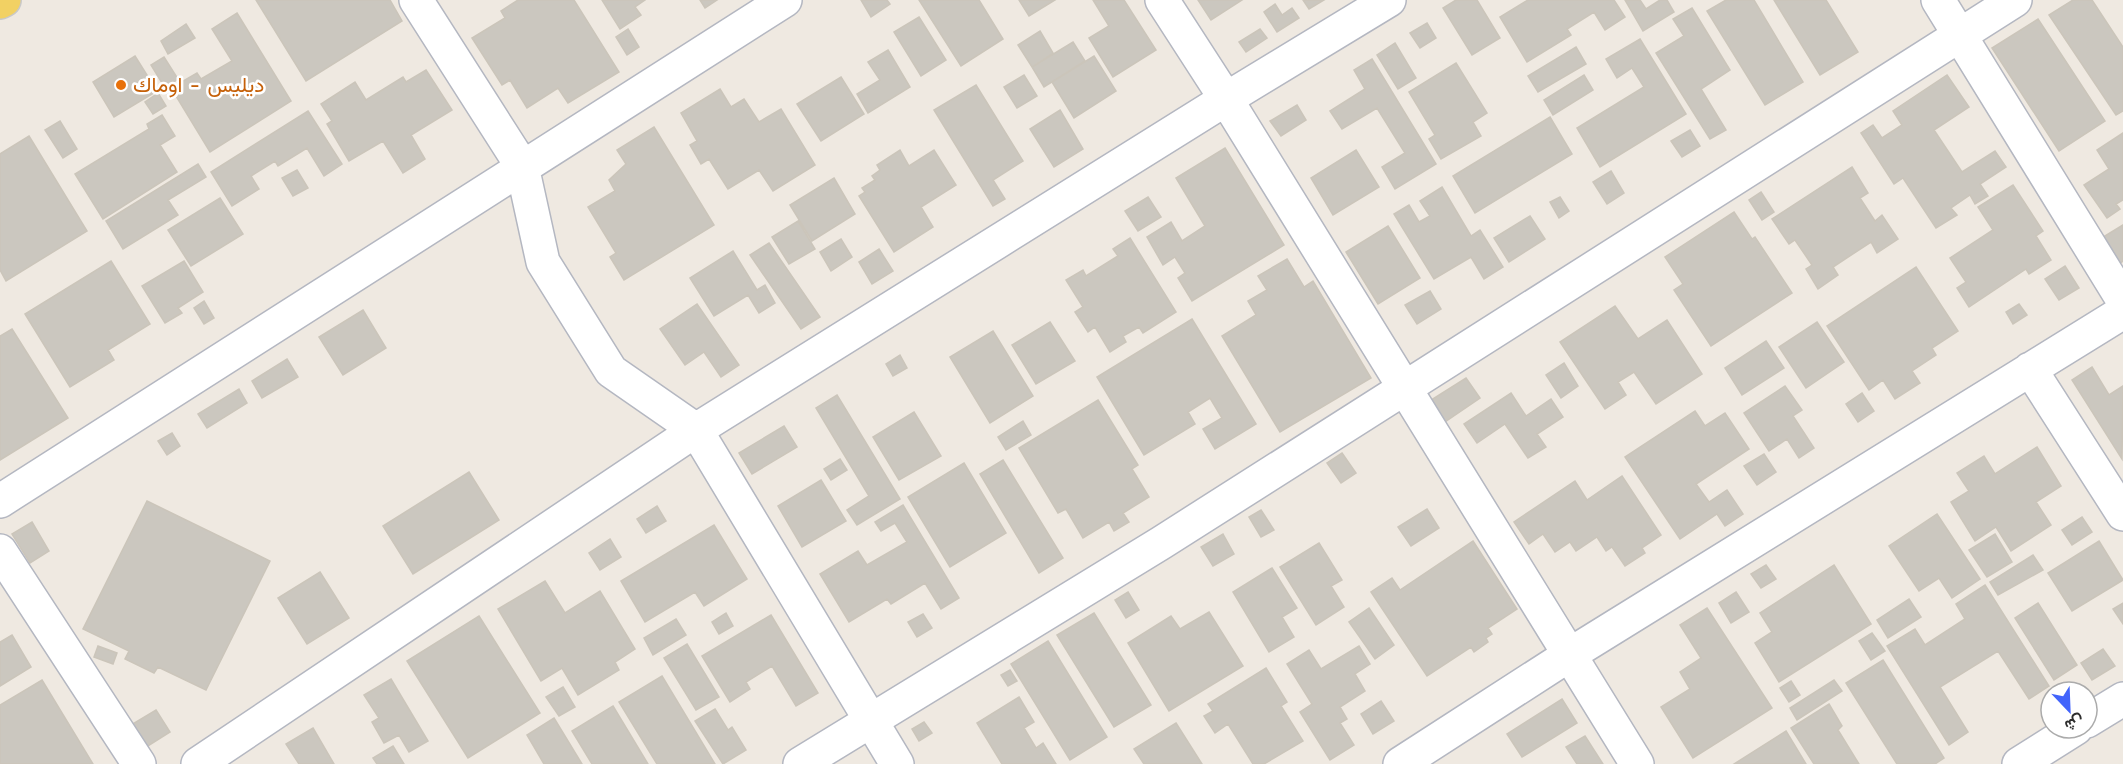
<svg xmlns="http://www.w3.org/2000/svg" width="2123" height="764" font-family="'Work Sans',Vazirmatn,sans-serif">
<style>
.building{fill:#cbc7bf;stroke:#cbc5ba;stroke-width:1.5}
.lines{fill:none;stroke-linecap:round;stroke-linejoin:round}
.minor-casing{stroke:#b4b7c1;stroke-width:36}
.major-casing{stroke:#c9c9c9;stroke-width:36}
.minor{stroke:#fff;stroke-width:33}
.major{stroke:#f2d163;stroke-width:33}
.food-dot{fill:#e8710a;stroke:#fff;stroke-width:2}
.labels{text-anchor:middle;stroke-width:5;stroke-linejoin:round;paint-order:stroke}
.food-label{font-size:21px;fill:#c56008;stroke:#fff;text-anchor:start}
</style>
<rect width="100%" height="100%" fill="#efe9e1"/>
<path class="building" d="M256 0H390L402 21 306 81Z
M518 0H574L619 72 568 103 558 88 527 108 510 80 502 85 472 38 505 18 501 11Z
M602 0H645L635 7 641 15 620 29Z
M700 0H717L705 8Z
M861 0H887L890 4 871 17Z
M919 0H979L1003 39 961 66Z
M1019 0H1055L1029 16Z
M1093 0H1124L1156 50 1113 77 1089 38 1109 26Z
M1198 0H1242L1211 20Z
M1303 0H1324L1309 9Z
M1456 0H1477L1500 38 1472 55 1443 8Z
M1528 0H1614L1625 17 1605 30 1594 12 1567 29 1571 35 1527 62 1500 17Z
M1625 0H1640L1646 9 1660 0H1667L1674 12 1643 31Z
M1726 0H1754L1803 82 1765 105 1707 11Z
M1774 0H1826L1858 52 1820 75Z
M2073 0H2092L2123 47V111L2116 115 2049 15Z
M1275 4 1282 15 1292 8 1299 18 1277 32 1264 12Z
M1692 8 1730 70 1701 89 1726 130 1710 139 1656 53 1684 36 1673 19Z
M237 13 291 101 210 152 176 96 183 92 178 84 197 73 201 79 232 61 212 29Z
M919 17 946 60 921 76 894 32Z
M2038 19 2105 121 2059 151 1992 48Z
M1427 23 1436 38 1420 48 1410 33Z
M186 24 195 38 168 54 161 41Z
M628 29 639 47 627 55 616 37Z
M1260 29 1267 38 1246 52 1239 42Z
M1040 31 1053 53 1032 67 1018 45Z
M1640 39 1686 114 1600 167 1577 128 1644 87 1632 68 1617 78 1606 59Z
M1073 42 1085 61 1044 87 1032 67Z
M1395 43 1416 78 1398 89 1377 55Z
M1576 47 1586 64 1538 92 1528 76Z
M888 50 910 87 868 113 857 94 880 80 868 62Z
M135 56 157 91 114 117 93 82Z
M1094 56 1116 91 1074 118 1052 82Z
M164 57 178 79 165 88 151 65Z
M1372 59 1436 164 1395 189 1382 167 1405 153 1377 108 1342 129 1330 111 1365 89 1354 70Z
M1456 63 1487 113 1473 122 1481 136 1441 159 1429 139 1435 135 1409 92Z
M426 70 452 110 411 135 425 159 403 173 383 141 349 161 327 124 332 121 321 104 355 82 366 100 403 77 406 82Z
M1024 75 1037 96 1017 108 1004 87Z
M1584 75 1593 90 1553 115 1544 100Z
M1947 75 1969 107 1934 130 1962 172 1995 151 2006 167 1980 184 1988 196 1975 204 1970 195 1951 208 1957 215 1936 228 1903 178 1894 184 1861 133 1873 125 1882 138 1902 125 1893 111Z
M841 77 864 114 821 141 797 104Z
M976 85 1023 161 993 180 1005 199 993 206 934 110Z
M720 89 731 107 744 99 759 122 781 109 815 165 773 191 759 170 728 189 709 159 701 164 690 145 697 141 681 113Z
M158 93 166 106 153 114 145 102Z
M1297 105 1306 120 1281 136 1270 121Z
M1060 110 1083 149 1054 167 1030 129Z
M308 111 342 164 324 176 307 148 278 166 275 161 251 176 259 189 232 206 211 172Z
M162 115 175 136 160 145 177 172 103 219 75 174 149 129 147 124Z
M1550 117 1572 154 1475 213 1453 176Z
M60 121 77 149 63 158 45 130Z
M654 127 714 225 624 280 610 257 616 253 588 207 615 191 609 180 626 164 617 150Z
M1690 130 1700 146 1682 157 1671 141Z
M2123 133V200L2116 204 2120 209 2107 218 2084 185 2109 169 2097 150Z
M29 136 87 231 6 281 0 270V154Z
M1225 148 1284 245 1192 301 1178 278 1185 273 1175 257 1163 265 1147 237 1171 222 1182 241 1205 226 1176 178Z
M900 150 909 166 934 150 956 185 921 207 933 227 894 252 859 196 865 192 862 188 875 180 872 176 880 170 877 165Z
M1356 150 1379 187 1333 215 1311 178Z
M198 164 206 177 168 200 178 215 123 249 106 221Z
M1852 167 1868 193 1860 198 1875 221 1882 215 1898 239 1877 253 1871 242 1833 267 1838 275 1818 289 1806 269 1812 265 1795 240 1789 244 1772 219Z
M297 170 308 188 293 196 282 178Z
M1611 171 1624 193 1607 204 1593 182Z
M834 178 855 214 812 241 790 205Z
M2013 185 2043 231 2036 236 2051 260 2029 274 2026 269 1969 307 1957 288 1966 282 1950 258 1993 230 1978 207Z
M1442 187 1471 236 1480 230 1503 267 1484 279 1471 257 1434 279 1394 214 1409 205 1419 222 1430 216 1420 201Z
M1761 192 1774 212 1762 220 1749 200Z
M1148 197 1161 217 1138 231 1125 211Z
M1560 197 1569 211 1559 218 1550 202Z
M220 198 243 234 191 266 168 230Z
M1734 212 1752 239 1755 237 1792 293 1711 346 1674 290 1683 284 1665 257Z
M1530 216 1545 239 1509 262 1494 238Z
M798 221 815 249 789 264 772 237Z
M2123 225V261L2118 265 2100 239Z
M1388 226 1420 278 1378 304 1346 252Z
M1130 238 1176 312 1143 333 1139 327 1123 336 1126 342 1110 352 1095 327 1088 332 1075 312 1083 307 1066 280 1083 270 1086 276 1118 256 1113 249Z
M841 239 852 257 831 271 820 252Z
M769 243 820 317 801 329 750 255Z
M879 249 893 271 872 284 859 262Z
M733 251 757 290 765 285 775 303 759 313 748 295 714 316 690 278Z
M1287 259 1304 287 1313 281 1371 378 1280 432 1222 336 1256 315 1248 301 1267 290 1258 276Z
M111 261 150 324 108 350 114 360 70 387 25 314Z
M184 261 203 292 178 308 182 313 165 323 142 286Z
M2065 266 2079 288 2059 300 2045 279Z
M1916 267 1958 331 1932 348 1936 355 1912 371 1920 383 1895 399 1883 380 1869 390 1827 326Z
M1430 291 1441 309 1417 324 1405 305Z
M204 301 214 318 204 324 194 308Z
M697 304 739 365 721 377 704 352 685 365 660 329Z
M2019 304 2027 315 2013 324 2006 312Z
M1615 306 1638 339 1667 320 1702 374 1656 404 1634 372 1618 382 1626 395 1605 409 1560 342Z
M363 310 386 348 343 375 319 337Z
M1192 319 1256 424 1215 449 1203 429 1222 418 1210 398 1188 412 1195 424 1144 455 1097 377Z
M1050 322 1075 361 1036 384 1012 345Z
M1817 322 1844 362 1806 388 1779 347Z
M12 329 68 418 0 460V336Z
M993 331 1033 396 990 423 950 357Z
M1766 341 1784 368 1742 395 1725 368Z
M900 355 907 368 893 376 886 364Z
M287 359 298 377 262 398 252 381Z
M1564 363 1578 386 1561 398 1546 375Z
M2092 367 2109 395 2123 386 2122 459 2072 380Z
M1466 378 1480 398 1442 424 1428 402Z
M1785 386 1802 410 1793 416 1814 448 1799 458 1787 439 1769 451 1744 413Z
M239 389 247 403 207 428 198 414Z
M1511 393 1526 416 1551 399 1563 417 1537 434 1546 447 1528 458 1505 424 1477 443 1464 424Z
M1862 393 1874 411 1858 422 1846 404Z
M837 395 900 499 857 525 847 510 869 496 816 408Z
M1098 400 1138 465 1132 469 1149 497 1123 513 1129 522 1114 531 1109 522 1083 538 1066 509 1058 513 1019 448Z
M1695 411 1705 426 1725 413 1749 449 1696 484 1709 502 1727 490 1743 514 1725 526 1717 514 1680 539 1625 457Z
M914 412 941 456 899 480 873 437Z
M1023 421 1031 435 1006 450 998 437Z
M784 426 797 447 752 474 739 453Z
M172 433 180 446 167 455 158 441Z
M2037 447 2061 486 2036 502 2051 525 2011 551 1996 527 1975 541 1951 502 1969 491 1957 473 1984 456 1995 474Z
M1342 453 1356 473 1341 483 1327 463Z
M1764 454 1776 472 1757 485 1744 466Z
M840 459 847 470 831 480 824 469Z
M1003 460 1063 558 1039 573 980 474Z
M964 463 1006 533 950 567 908 497Z
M469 472 499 520 413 574 383 526Z
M1622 476 1661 535 1642 548 1645 553 1625 566 1612 547 1606 551 1597 537 1576 551 1570 542 1555 552 1543 534 1529 544 1514 522 1575 481 1587 500Z
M821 480 846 521 802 547 778 506Z
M147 501 270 561 206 690 158 667 154 673 125 659 129 651 83 629Z
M903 505 959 598 941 609 925 583 891 604 887 599 849 622 820 574 858 551 867 565 907 542 895 523 881 531 875 522Z
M657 506 666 521 646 533 637 519Z
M1427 509 1439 528 1411 546 1398 527Z
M1261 510 1274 530 1261 537 1249 517Z
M1937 514 1980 579 1952 598 1939 578 1919 591 1889 546Z
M2082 517 2092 532 2072 545 2062 530Z
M32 522 49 551 30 563 12 534Z
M714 525 747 579 704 606 695 592 645 622 621 581Z
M1223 534 1234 554 1213 566 1201 547Z
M1995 534 2012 562 1987 577 1969 550Z
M610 539 621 557 600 570 589 553Z
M1473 541 1517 609 1488 628 1492 634 1486 638 1488 642 1474 652 1471 647 1427 676 1371 592 1392 578 1400 590Z
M2099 541 2123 580 2072 611 2048 573Z
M1319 543 1342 580 1331 586 1344 607 1316 625 1280 567Z
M2033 555 2043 570 1998 595 1990 582Z
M1766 565 1776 579 1761 588 1751 574Z
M1834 565 1871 624 1779 682 1755 643 1772 632 1760 613Z
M1272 568 1297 608 1282 617 1294 637 1269 652 1233 592Z
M320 572 349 618 307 644 278 598Z
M545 581 565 613 600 591 635 649 615 662 619 670 578 695 562 668 541 681 498 609Z
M1985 585 2049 686 2029 699 1998 651 1940 687 1968 732 1949 745 1887 646 1915 629 1925 645 1965 619 1956 604Z
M1128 592 1139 610 1126 618 1115 600Z
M1736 592 1749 612 1731 623 1719 603Z
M1909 599 1921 617 1888 638 1877 620Z
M2038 603 2077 665 2054 680 2015 618Z
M2123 603V624L2113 609Z
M1369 608 1394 645 1375 659 1349 622Z
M1707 608 1772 708 1693 758 1661 707 1690 689 1680 672 1701 658 1680 625Z
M1209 612 1243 666 1169 711 1128 643 1171 616 1180 629Z
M726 613 733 626 719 634 712 622Z
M1094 613 1151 705 1114 727 1057 635Z
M923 614 932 628 917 637 908 622Z
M771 615 818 693 796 706 772 666 746 682 750 689 730 702 702 656Z
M479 616 540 713 468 758 407 661Z
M676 619 686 635 653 655 644 638Z
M1872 633 1885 651 1871 660 1859 641Z
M12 635 31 667 0 686V642Z
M1048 641 1107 737 1070 760 1011 664Z
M687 644 719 697 696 710 664 658Z
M98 646 117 653 113 664 94 657Z
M1359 646 1370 664 1355 674 1365 691 1340 707 1347 719 1340 723 1354 745 1330 760 1300 712 1312 704 1287 664 1309 650 1321 669Z
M2103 649 2115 666 2092 680 2081 663Z
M1883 660 1944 758 1935 764H1897L1846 683Z
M1266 668 1287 702 1281 706 1303 741 1264 764H1253L1228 724 1215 733 1204 716 1213 711 1208 704Z
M1010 670 1017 681 1008 686 1001 675Z
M662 676 715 764H657L619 702Z
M391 679 428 741 409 752 399 735 384 743 372 722 379 718 364 695Z
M42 680 93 764H0V705Z
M1834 680 1842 691 1797 720 1790 708Z
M1791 681 1800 695 1789 702 1780 688Z
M563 687 575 707 559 716 546 697Z
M1019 697 1034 722 1024 728 1036 748 1043 743 1056 764H1002L977 723Z
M1562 699 1577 723 1522 757 1507 734Z
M1381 701 1394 721 1373 734 1361 714Z
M1829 704 1842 726 1838 730 1859 764H1814L1791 728Z
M613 706 648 764H592L572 731Z
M715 709 728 730 732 727 746 750 723 764 695 721Z
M156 710 170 732 140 751 126 728Z
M554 718 582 764H544L527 735Z
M924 722 932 733 919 741 912 729Z
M1176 723 1202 764H1144L1134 749Z
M313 728 334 764H299L286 744Z
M1786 731 1806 764H1734Z
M1585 736 1603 764H1577L1566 747Z
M393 746 404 764H377L373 758Z"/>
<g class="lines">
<defs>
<path id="minor" d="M416 0 522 166 543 262 611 371 696 430 897 764
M1162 0 1226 99 1637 764
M1938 0 2123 300
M2030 369 2123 514
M0 501 785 0
M0 551 139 764
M2087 721 2123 699
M198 764 696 430 1226 99 1389 0
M800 764 1161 543 2015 0
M1400 764 1569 655 2123 312
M2019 764 2076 728"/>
<path id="major" d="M0 2 4 0"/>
</defs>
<use href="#minor" class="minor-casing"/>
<use href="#major" class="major-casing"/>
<use href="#minor" class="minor"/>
<use href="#major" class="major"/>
</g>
<circle class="food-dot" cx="121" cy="85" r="6"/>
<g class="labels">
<g class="food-label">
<text x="133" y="92">ديليس - اوماك</text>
</g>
</g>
<g transform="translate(2069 710) rotate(157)"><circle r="28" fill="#ffffff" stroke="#ababab" stroke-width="1.5"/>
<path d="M0-4.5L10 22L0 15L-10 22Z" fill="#4264fb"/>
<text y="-9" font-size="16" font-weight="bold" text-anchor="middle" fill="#2e2e2e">ش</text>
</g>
</svg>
